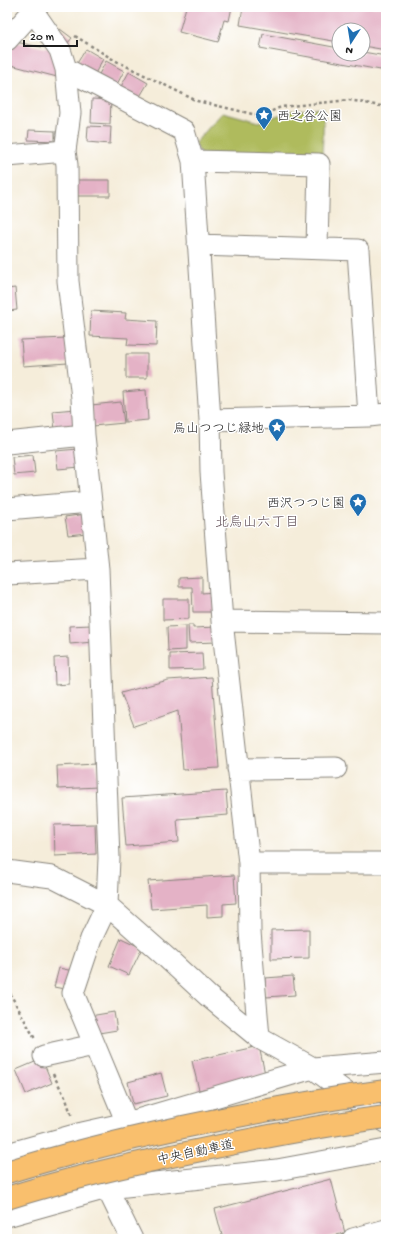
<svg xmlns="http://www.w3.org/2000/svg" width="393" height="1246" font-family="'Gochi Hand','Klee One',sans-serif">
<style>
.green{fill:#afbb5d;stroke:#666c3c}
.building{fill:#e4b2c6}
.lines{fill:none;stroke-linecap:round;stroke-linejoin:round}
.minor-casing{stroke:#88847b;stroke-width:23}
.path{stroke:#88847b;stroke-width:2.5;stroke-dasharray:3 3;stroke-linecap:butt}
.minor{stroke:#fff;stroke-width:21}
.highway-bridge-casing{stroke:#88847b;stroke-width:24;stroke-linecap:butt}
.highway-bridge{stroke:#f9bf6d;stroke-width:22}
.labels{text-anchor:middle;stroke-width:3;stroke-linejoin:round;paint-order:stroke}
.poi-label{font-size:13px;fill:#1c1c1c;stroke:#fff;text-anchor:end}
.street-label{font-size:13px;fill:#1c1c1c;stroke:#fff}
.neighbourhood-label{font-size:14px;fill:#625058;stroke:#fff}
</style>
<rect width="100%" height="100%" fill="#fff"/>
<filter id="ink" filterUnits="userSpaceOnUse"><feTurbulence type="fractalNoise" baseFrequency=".025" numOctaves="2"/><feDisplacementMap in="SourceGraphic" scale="8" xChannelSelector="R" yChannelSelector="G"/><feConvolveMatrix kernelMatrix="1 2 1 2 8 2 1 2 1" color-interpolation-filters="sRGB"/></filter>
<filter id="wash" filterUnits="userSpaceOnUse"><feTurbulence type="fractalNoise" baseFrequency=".012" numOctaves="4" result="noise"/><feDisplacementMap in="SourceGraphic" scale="16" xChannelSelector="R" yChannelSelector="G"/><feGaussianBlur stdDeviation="0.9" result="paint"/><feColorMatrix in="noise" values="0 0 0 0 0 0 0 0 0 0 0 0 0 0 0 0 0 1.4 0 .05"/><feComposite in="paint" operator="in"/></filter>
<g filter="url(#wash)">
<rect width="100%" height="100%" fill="#f5edda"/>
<path class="green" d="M324 108 322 160 202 157 195 143 223 112 259 122 290 111Z"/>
<g id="blocks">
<path class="building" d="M186 7H232L229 21 224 20 218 42 179 32Z
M243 7H386V50L363 46V30H339V42L240 25Z
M60 29 72 38 67 44 55 35Z
M263 34 339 48V54H363V52L386 56V71L260 48Z
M15 42 52 49 57 77 7 64V54L10 46Z
M86 49 103 59 92 79 74 68Z
M106 61 124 71 114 90 96 80Z
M129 72 148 83 136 103 118 92Z
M92 99 111 100 110 124 91 123Z
M88 126 111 127 110 144 87 142Z
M29 130 55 131V141L28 140Z
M75 180H110V196H75Z
M15 288 17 310 7 311V289Z
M91 311 126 313 125 319 157 321 156 346 127 345 128 338 90 336Z
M66 338 68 363 23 366 21 340Z
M126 354H147V378H126Z
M146 390 148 420 125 422 123 392Z
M121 402 124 423 93 426 91 405Z
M75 409 76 424 71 429 55 431 53 411Z
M78 449 80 467 58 469 56 451Z
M33 455 35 473 14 475 12 457Z
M86 514 87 533 68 535 65 517Z
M202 577V593L214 592V612H193L192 587H179V578Z
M163 599H189V619L163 620Z
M91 625 93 642 70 644 69 626Z
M188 625H193V628L217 627V642L189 643Z
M186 626V650L168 651 167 627Z
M202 653 203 669 170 670V654Z
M68 657 69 684 55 685 54 658Z
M212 677 219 768 183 770 178 711 134 726 121 693 168 680Z
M96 764 98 787 58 789 57 766Z
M226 791 228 815 177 819 179 842 126 846 122 798Z
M95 824 96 854 55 856 54 825Z
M234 875 236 903 223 904V916L207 917V905L151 909 148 881Z
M309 929V958L271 959V930Z
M121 938 142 948 129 975 109 966Z
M59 968 73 971 69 990 54 987Z
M293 976 295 995 266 997 265 978Z
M114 1012 117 1030 93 1034 90 1016Z
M259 1046 265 1074 199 1090 192 1061Z
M42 1059 52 1083 26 1094 16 1070Z
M161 1073 167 1096 133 1104 128 1082Z
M331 1179 345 1233 320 1239H318L317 1236 307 1239H223L215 1209Z"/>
</g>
</g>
<g filter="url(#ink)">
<use href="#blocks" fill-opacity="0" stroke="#88847b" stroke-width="1"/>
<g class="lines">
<defs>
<path id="minor" d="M34 7 33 11 60 50 66 69 70 113 65 151 67 165 68 281 82 398 84 435 98 569 109 858 107 905 91 939 73 993 127 1123
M7 40 33 11
M66 69 184 131 193 161 210 420 211 472 222 621 249 863 250 932 259 1038
M7 156 65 151
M193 161 319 164 317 248
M198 245 358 250 369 416
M210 420 369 416 386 414
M7 443 84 435
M7 509 90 502
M7 574 98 569
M222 621 386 623
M238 769 336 768
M249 863H386
M7 871 52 877 107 905 167 958 208 996 259 1038 313 1068 386 1122
M44 1056 94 1045
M7 1154 78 1134 127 1123 313 1068 386 1062
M107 1188 132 1239
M7 1216 107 1188 277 1170 386 1150
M353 1239 386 1230"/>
</defs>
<use href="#minor" class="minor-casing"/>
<path class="path" d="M75 36 114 60 197 101 261 116 281 107 349 100 386 107
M7 988 35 1039
M53 1074 66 1099 72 1117"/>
<use href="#minor" class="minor"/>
<defs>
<path id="highway-bridge" d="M7 1172C65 1154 124 1140 183 1127 250 1113 318 1100 386 1091
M7 1198C70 1178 136 1163 201 1150 262 1137 324 1125 386 1117"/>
</defs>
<use href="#highway-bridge" class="highway-bridge-casing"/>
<use href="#highway-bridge" class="highway-bridge"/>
</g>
</g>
<defs>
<symbol id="sight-pin" viewBox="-11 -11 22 30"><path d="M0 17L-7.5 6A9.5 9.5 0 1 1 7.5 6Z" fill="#1f6fb2" stroke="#fff"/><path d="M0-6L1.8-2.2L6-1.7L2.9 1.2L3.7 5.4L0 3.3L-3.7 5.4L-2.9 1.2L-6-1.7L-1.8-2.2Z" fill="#fff"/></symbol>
</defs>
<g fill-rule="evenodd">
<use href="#sight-pin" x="254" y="105" width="20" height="27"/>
<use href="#sight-pin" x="267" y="417" width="20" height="27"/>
<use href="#sight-pin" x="348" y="492" width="20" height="27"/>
</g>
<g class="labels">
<g class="poi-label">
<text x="277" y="120" text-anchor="start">西之谷公園</text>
<text x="264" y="432">烏山つつじ緑地</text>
<text x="345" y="507">西沢つつじ園</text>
</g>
<g class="street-label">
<text transform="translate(195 1151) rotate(-12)" y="5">中央自動車道</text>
</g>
<g class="neighbourhood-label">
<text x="257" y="526">北烏山六丁目</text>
</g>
</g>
<rect width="393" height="1246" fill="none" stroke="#fff" stroke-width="24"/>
<g transform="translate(351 42) rotate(192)"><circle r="19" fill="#ffffff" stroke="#a4a4a4"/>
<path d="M0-3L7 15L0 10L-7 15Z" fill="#1f6fb2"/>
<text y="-6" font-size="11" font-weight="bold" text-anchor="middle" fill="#1c1c1c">N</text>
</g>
<path d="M24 40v6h53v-6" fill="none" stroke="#1c1c1c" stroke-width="2"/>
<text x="30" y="40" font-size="12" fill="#1c1c1c" stroke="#ffffff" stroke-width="3" paint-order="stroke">20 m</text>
</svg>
